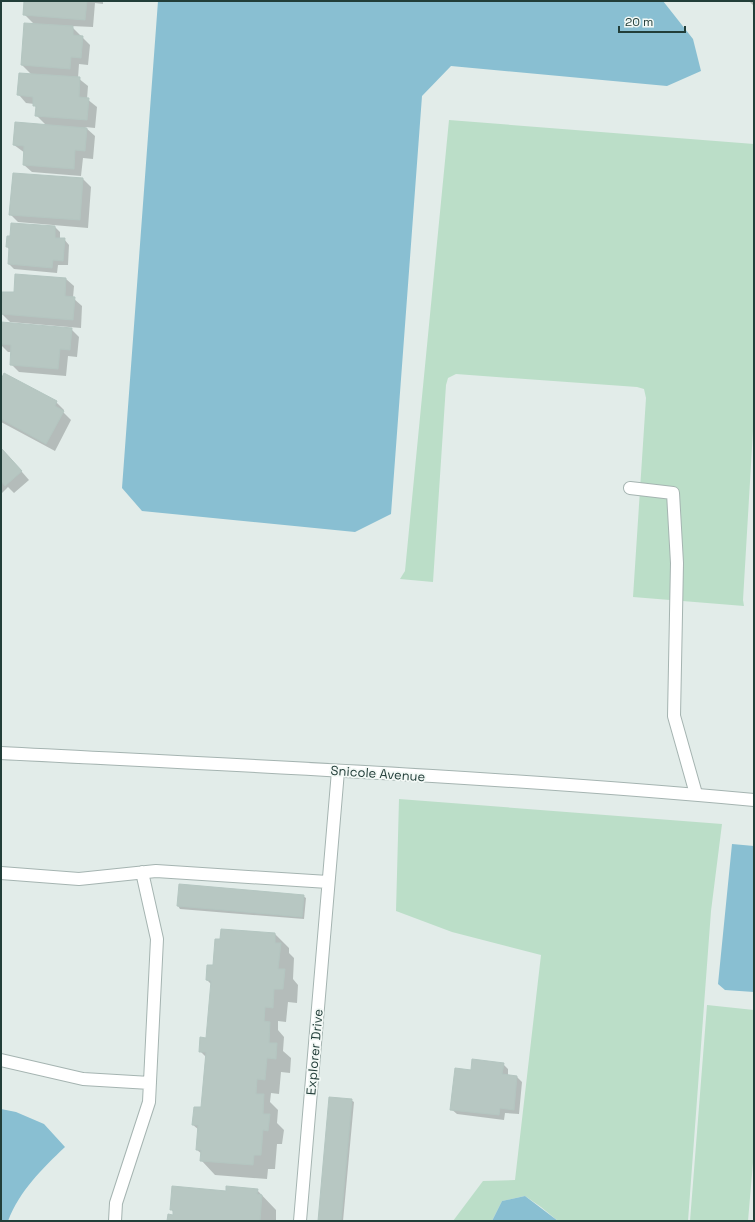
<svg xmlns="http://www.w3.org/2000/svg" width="755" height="1222" font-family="'Space Grotesk',sans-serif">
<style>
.green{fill:#bbdec8}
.water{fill:#89bfd2}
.shadow{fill:#0003}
.building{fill:#b7c7c2;stroke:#b4c6c1}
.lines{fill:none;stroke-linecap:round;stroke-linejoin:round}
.service-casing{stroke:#a5b4b1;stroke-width:14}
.minor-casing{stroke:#a5b4b1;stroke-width:14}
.tertiary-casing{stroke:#a5b4b1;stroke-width:14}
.service{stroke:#fff;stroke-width:12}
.minor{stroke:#fff;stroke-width:12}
.tertiary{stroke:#fff;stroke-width:12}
.labels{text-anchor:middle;stroke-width:3.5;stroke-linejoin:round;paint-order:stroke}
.street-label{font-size:13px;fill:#223e39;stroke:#f3f9f6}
</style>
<rect width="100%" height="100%" fill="#e2ece9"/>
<path class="green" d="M449 120 754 144V414L743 600 744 606 633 597 646 398 644 389 637 387 456 374 448 378 446 385 433 582 400 579 405 571Z
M399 799 722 824 711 911 688 1221H558L541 1207 525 1196 502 1201 492 1221H453L483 1181 515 1180 541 955 452 932 396 911Z
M707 1005 754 1010V1151L748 1221H690Z"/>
<path class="water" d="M158 1H663L693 39 701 71 667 86 451 66 422 96 391 514 355 532 142 511 122 488Z
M732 844 754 846V992L725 990 718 984Z
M1 1109 16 1112 44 1124 65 1147C42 1169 20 1190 8 1221H1Z
M525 1196 558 1221H492L502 1201Z"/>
<path class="shadow" d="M25 1H103V4L95 3 93 27 71 26 90 45 88 65 79 64 78 78 88 86 87 99 97 107 95 128 85 127 95 136 93 159 83 158 81 176 32 172 24 165 25 153 14 145 46 125 36 115 37 109 34 104 26 103 19 95 31 74 22 65 34 24 24 14Z
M749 1H754V6Z
M14 174 83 179 91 187 88 228 18 222 10 214Z
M12 224 55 227 60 232V239H64L69 245 68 265H58L57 273 14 269 9 264 10 250 7 247 11 237Z
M16 275 66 279 74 286 73 298 82 306 81 328 10 322 2 314 3 293 15 294Z
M71 329 79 337 77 357 68 356 66 376 19 372 11 364 12 352H8L1 345V334Z
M1 382 56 402 64 410 63 412 71 420 55 451 1 422Z
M1 448 29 480 14 493 8 487 1 494Z
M180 885 303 896 306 898 304 919 180 909 178 906Z
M275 934 289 948V953L294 958 293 979 298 985 297 1003 288 1002 286 1022 278 1021V1030L284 1037 283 1051 291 1058 290 1073 281 1072 279 1094 271 1093 270 1102 278 1110 277 1123 284 1130 282 1144H277L275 1169H268L267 1179 215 1175 201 1160 202 1154 197 1150 199 1130 193 1125 202 1108 206 1057 200 1051 207 1039 212 985 207 980 213 966Z
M503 1064 508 1069V1075L517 1077 522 1082 519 1114 505 1113 504 1120 457 1114 451 1109 472 1071Z
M351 1100 354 1102 343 1221H319Z
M257 1190 276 1210V1221H168L174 1216V1213L171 1209 226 1192Z"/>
<path class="building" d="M24 1H87L85 20 23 15Z
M24 23 73 26V35L83 36 81 58 71 57 70 69 21 65Z
M19 73 80 77 79 97 89 98 87 120 35 116 36 106H33V97L17 95Z
M15 122 87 128 85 151 75 150 74 169 23 165 24 146 13 145Z
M13 173 83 178 80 220 9 215Z
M11 223 55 226V238H65L63 261 53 260 52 268 8 264 9 247H6L7 236H10Z
M15 274 66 278 65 296 75 297 73 320 1 314 2 292H14Z
M1 322 72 328 70 350 60 349 58 369 10 365 11 345 1 344Z
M4 373 57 401 55 406 64 411 46 444 1 419V380Z
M1 448 22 471 5 486 1 481Z
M179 884 304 895 302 917 177 906Z
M221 929 275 933V943H281L278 969H285L283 989H274L273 1008 265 1007 264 1021 270 1022 269 1043H277L276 1059 267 1058 265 1080 257 1079 256 1094H264L263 1114H270L268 1131 263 1130 261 1155H254L253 1165 200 1161 201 1150H196L198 1125H192L194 1107H201L206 1052H199L200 1037 206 1038 211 981 206 980 207 965H213L215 939H220Z
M472 1059 504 1063 502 1074 517 1076 514 1110 500 1108 499 1115 450 1110 455 1068 471 1070Z
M329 1097 352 1099 341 1221H318Z
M172 1186 226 1191V1186L258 1189 257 1194 262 1195 260 1221H262H167L168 1214 173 1215V1210H170Z"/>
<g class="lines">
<defs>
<path id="service" d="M630 488 673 493 677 563 674 716 696 794"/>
<path id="minor" d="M1 873 79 879 156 871 328 882
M1 1060 83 1079 150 1083
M115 1221 116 1203 149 1102 157 939 142 872
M300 1221 338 771"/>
<path id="tertiary" d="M1 753C252 766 504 777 754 800"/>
</defs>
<use href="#service" class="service-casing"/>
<use href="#minor" class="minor-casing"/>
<use href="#tertiary" class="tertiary-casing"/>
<use href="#service" class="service"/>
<use href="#minor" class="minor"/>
<use href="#tertiary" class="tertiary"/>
</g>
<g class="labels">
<g class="street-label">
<text transform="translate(378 773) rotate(4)" y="5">Snicole Avenue</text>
<text transform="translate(314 1052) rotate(-85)" y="5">Explorer Drive</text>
</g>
</g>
<rect width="755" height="1222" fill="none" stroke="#223e39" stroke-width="4"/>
<path d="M619 26v6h66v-6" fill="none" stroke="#223e39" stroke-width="2"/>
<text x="625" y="26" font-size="12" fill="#223e39" stroke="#f3f9f6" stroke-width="3" paint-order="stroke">20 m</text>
</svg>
